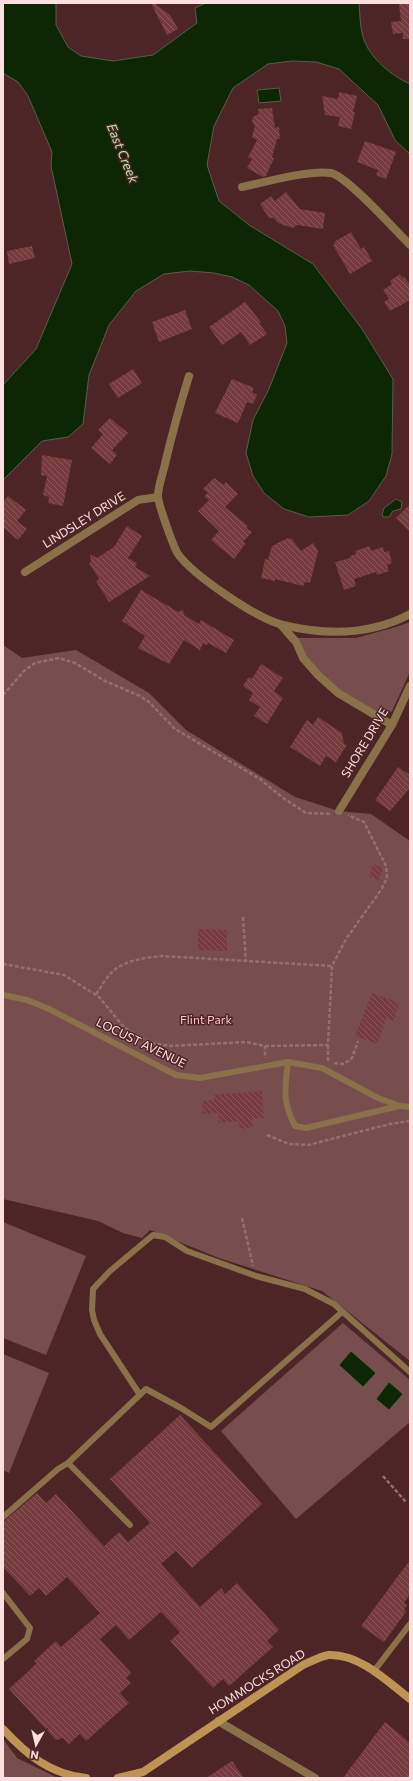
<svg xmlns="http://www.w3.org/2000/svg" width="413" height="1781" font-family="Commissioner,sans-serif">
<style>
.green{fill:#774d4e}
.water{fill:#0d2604;stroke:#555e46}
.building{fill:url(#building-back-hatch)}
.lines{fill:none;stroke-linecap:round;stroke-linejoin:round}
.path{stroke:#926f70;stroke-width:2.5;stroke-dasharray:4 2;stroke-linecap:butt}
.lane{stroke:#8b714a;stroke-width:6}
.street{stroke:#8b714a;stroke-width:8}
.secondary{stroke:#bd9453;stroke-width:8}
.labels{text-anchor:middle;stroke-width:3;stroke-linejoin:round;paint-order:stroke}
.street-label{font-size:12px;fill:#fce0e0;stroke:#4e2527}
.park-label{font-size:12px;fill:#fec3c4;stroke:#4e2527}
.water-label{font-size:13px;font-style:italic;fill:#b4eaa1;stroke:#4e2527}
</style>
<defs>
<pattern id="building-back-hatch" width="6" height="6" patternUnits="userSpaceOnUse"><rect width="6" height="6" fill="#763b3e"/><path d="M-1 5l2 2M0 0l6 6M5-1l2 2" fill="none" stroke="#8a575a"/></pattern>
</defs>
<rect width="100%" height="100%" fill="#4e2527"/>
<path class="green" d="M410 622V672L392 711 383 716 330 684 305 656 298 638H356L396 627Z
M3 645 22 658 76 650 149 693 186 730 295 797 339 811 371 814 410 841V1361L322 1291 219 1258 150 1230 142 1238 123 1233 98 1221 3 1199Z
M3 1222 86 1256 46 1355 3 1338Z
M343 1323 410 1380V1422L296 1519 221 1431Z
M3 1354 49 1373 9 1473 3 1470Z
M3 1739 17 1758 58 1778H3Z"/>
<path class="water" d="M3 3H56V25L68 47 81 56 113 61 153 55 197 23 195 8 206 3H359C360 15 360 29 364 40 371 59 392 76 410 84V154L395 140 378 105 339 69 316 62 292 61 268 64 233 88 214 126 207 165 219 201 249 225 313 264 362 329 393 379 392 454 386 476 369 501 348 515 309 517 284 509 264 493 253 476 246 453 253 420 269 389 287 343 285 326 278 311 249 285 232 277 214 273 190 271 164 274 136 291 109 325 89 375 83 424 68 437 42 441 3 480V385L36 349 72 264 51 166 52 152 28 96 18 82 3 73Z
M279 88 281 101 259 103 257 90Z
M396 499 402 502 401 509 393 511 389 517H384L382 515 384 508Z
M351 1351 376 1373 363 1387 339 1365Z
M389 1382 403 1394 389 1410 376 1399Z"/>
<path class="building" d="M151 3H154L170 15 178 29 167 35Z
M399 3H410V39H403V33L393 34 391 22 401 21Z
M339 92 357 96 353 112H355L351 129 338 126 340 117 325 115 322 96 338 99Z
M272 108 275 128 279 127 280 139H277L272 157 274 158 266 176 263 177 247 168 252 159 248 157 257 140 252 137 255 126 252 121 253 117 259 114 258 109Z
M365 141 396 152 386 179 376 175 378 170 357 162Z
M286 192 300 209 325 213 323 229 297 225 293 228 278 223 274 218H269L260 204 271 196 275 201Z
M351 232 361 249 364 247 372 261 350 274 333 245 335 244 334 242Z
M32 246 35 258 9 264 7 251Z
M400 274 402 278 404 277 410 285V300L390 311 384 302 389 299 383 290 392 284 390 281Z
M245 302 261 322 259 323 267 334 250 345 241 332 222 345 209 327Z
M185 310 192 329 159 342 152 322Z
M133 369 142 383 118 398 109 384Z
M232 379 254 388 252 392 257 395 253 404 247 402 238 423 215 413Z
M110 418 128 433 112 450 117 455 110 464 91 448 103 434 98 430Z
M42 455 72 460 63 506 48 503 49 497 43 495 47 476 41 475Z
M214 478 224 485 226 482 238 494 225 507 248 526 246 528 252 532 243 542 246 543 234 559 211 540 219 531 198 511 209 500 204 496 208 493 203 489Z
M8 496 26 510 17 521 27 529 18 540 3 527V502Z
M410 504V532L396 518Z
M127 526 142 536 128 558 137 563 135 567 150 576 109 602 96 581 99 579 89 563 91 562 90 554 97 558 114 547Z
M288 538 292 539 301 551 313 543 318 551 310 583 305 582 303 586 275 579V581L261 578 265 559 268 560 272 546Z
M370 546 371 551 383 547 384 552 389 551 392 563 387 565 389 571 377 575 376 572 354 579 356 586 344 590 335 562 350 558V556L356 554 355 551Z
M141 590 175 610 178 612 183 610 184 615 199 624 201 620 234 640 226 653 208 643 207 645 203 643 200 650 184 640 169 664 138 648 145 636 122 621Z
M261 664 283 678 274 691 283 698 267 724 254 716 260 707 249 700 253 693 243 686 249 677 252 679Z
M318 717 342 733 344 744 347 745 336 762 326 756 320 766 290 747 307 720 313 725Z
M398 767 410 775V788L390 811 375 800Z
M373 864 383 868 379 880 369 877Z
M198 929 227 930V951L198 950Z
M372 993 400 1003 393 1021 387 1018 377 1044 355 1036Z
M262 1091 264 1118 252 1119 253 1127 240 1129 239 1121 219 1123 218 1113 203 1114 202 1101 215 1100 214 1095Z
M180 1415 262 1504 192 1568 176 1551 161 1564 200 1607 221 1588 225 1594 237 1583 279 1630 267 1641 273 1647 229 1686 223 1679 213 1688 170 1641 180 1632 161 1612 129 1640 116 1625 100 1639 131 1673 126 1678 131 1683 120 1693 129 1703 86 1741 80 1734 69 1744 63 1738 56 1740 9 1689 37 1663 34 1661 56 1641 61 1647 100 1613 67 1577 46 1596 39 1588 30 1596 3 1567V1522L37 1493 46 1503 56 1494 104 1546 119 1532 128 1542 150 1523 110 1479Z
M410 1560V1594L404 1603 407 1605 404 1610 406 1612 384 1642 361 1626Z
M385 1722 410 1743V1778H343Z
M232 1761 244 1778H206Z"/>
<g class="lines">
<path class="path" d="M3 695 24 671 35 663 59 658 75 663 105 681 140 696 149 702 175 729 260 779 283 798 306 813 331 814
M243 917 246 962
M3 964 64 975 99 997 123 1026 134 1034 153 1043 170 1046 246 1042 265 1046V1058
M96 994C101 988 105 979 111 973 124 960 144 958 162 956L332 966
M265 1046 328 1045 332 966 346 939 381 890 387 878 386 866 364 822 348 815
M328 1061V1045
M334 1063 344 1064 352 1058 358 1041
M267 1135 289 1144 308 1145 390 1124 410 1121
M242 1218 253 1266
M383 1476 406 1502"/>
<path class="lane" d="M3 995 27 1000 49 1009 176 1075 200 1078 288 1062 322 1068 378 1098 400 1106 410 1107
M288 1062C285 1088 282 1101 295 1126L306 1128 399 1106
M140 1395 100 1334 94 1320 92 1310 93 1289 110 1271 153 1235 165 1237 187 1251 256 1276 305 1289 334 1304 410 1372
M68 1463 130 1525
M3 1517 58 1469 68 1463 146 1389 181 1408 211 1427 342 1312
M3 1593 30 1628 27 1639 3 1659
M374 1671 410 1624"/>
<path class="street" d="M242 187C266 182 308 170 331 173 347 176 396 231 410 245
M189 376C180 405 172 434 165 464 163 474 158 486 158 496 158 504 174 548 178 554 193 575 257 619 283 625 325 635 371 635 410 614
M25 572 138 500 158 497
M281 625 296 642 303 658 318 675 338 693 392 725
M339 811 392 725 410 686
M218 1721 315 1778"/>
<path class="secondary" d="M3 1729C27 1755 50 1774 86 1778
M118 1778 143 1772 303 1665C310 1662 321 1656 329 1655 360 1654 387 1681 410 1699"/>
</g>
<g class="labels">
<g class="street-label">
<text transform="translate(84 520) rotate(-32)" y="4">LINDSLEY DRIVE</text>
<text transform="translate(365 743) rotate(-59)" y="4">SHORE DRIVE</text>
<text transform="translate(141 1043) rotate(26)" y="4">LOCUST AVENUE</text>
<text transform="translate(257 1682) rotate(-32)" y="4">HOMMOCKS ROAD</text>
</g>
<g class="park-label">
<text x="206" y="1024">Flint Park</text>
</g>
<g class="water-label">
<text transform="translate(123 153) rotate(68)" y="5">East Creek</text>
</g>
</g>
<rect width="413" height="1781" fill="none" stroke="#fce0e0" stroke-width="8"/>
<g transform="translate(36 1745) rotate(188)" stroke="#4e2527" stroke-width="3" paint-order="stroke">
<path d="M0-3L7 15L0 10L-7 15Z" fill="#fce0e0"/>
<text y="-6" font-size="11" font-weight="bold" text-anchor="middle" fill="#fce0e0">N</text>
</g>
</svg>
